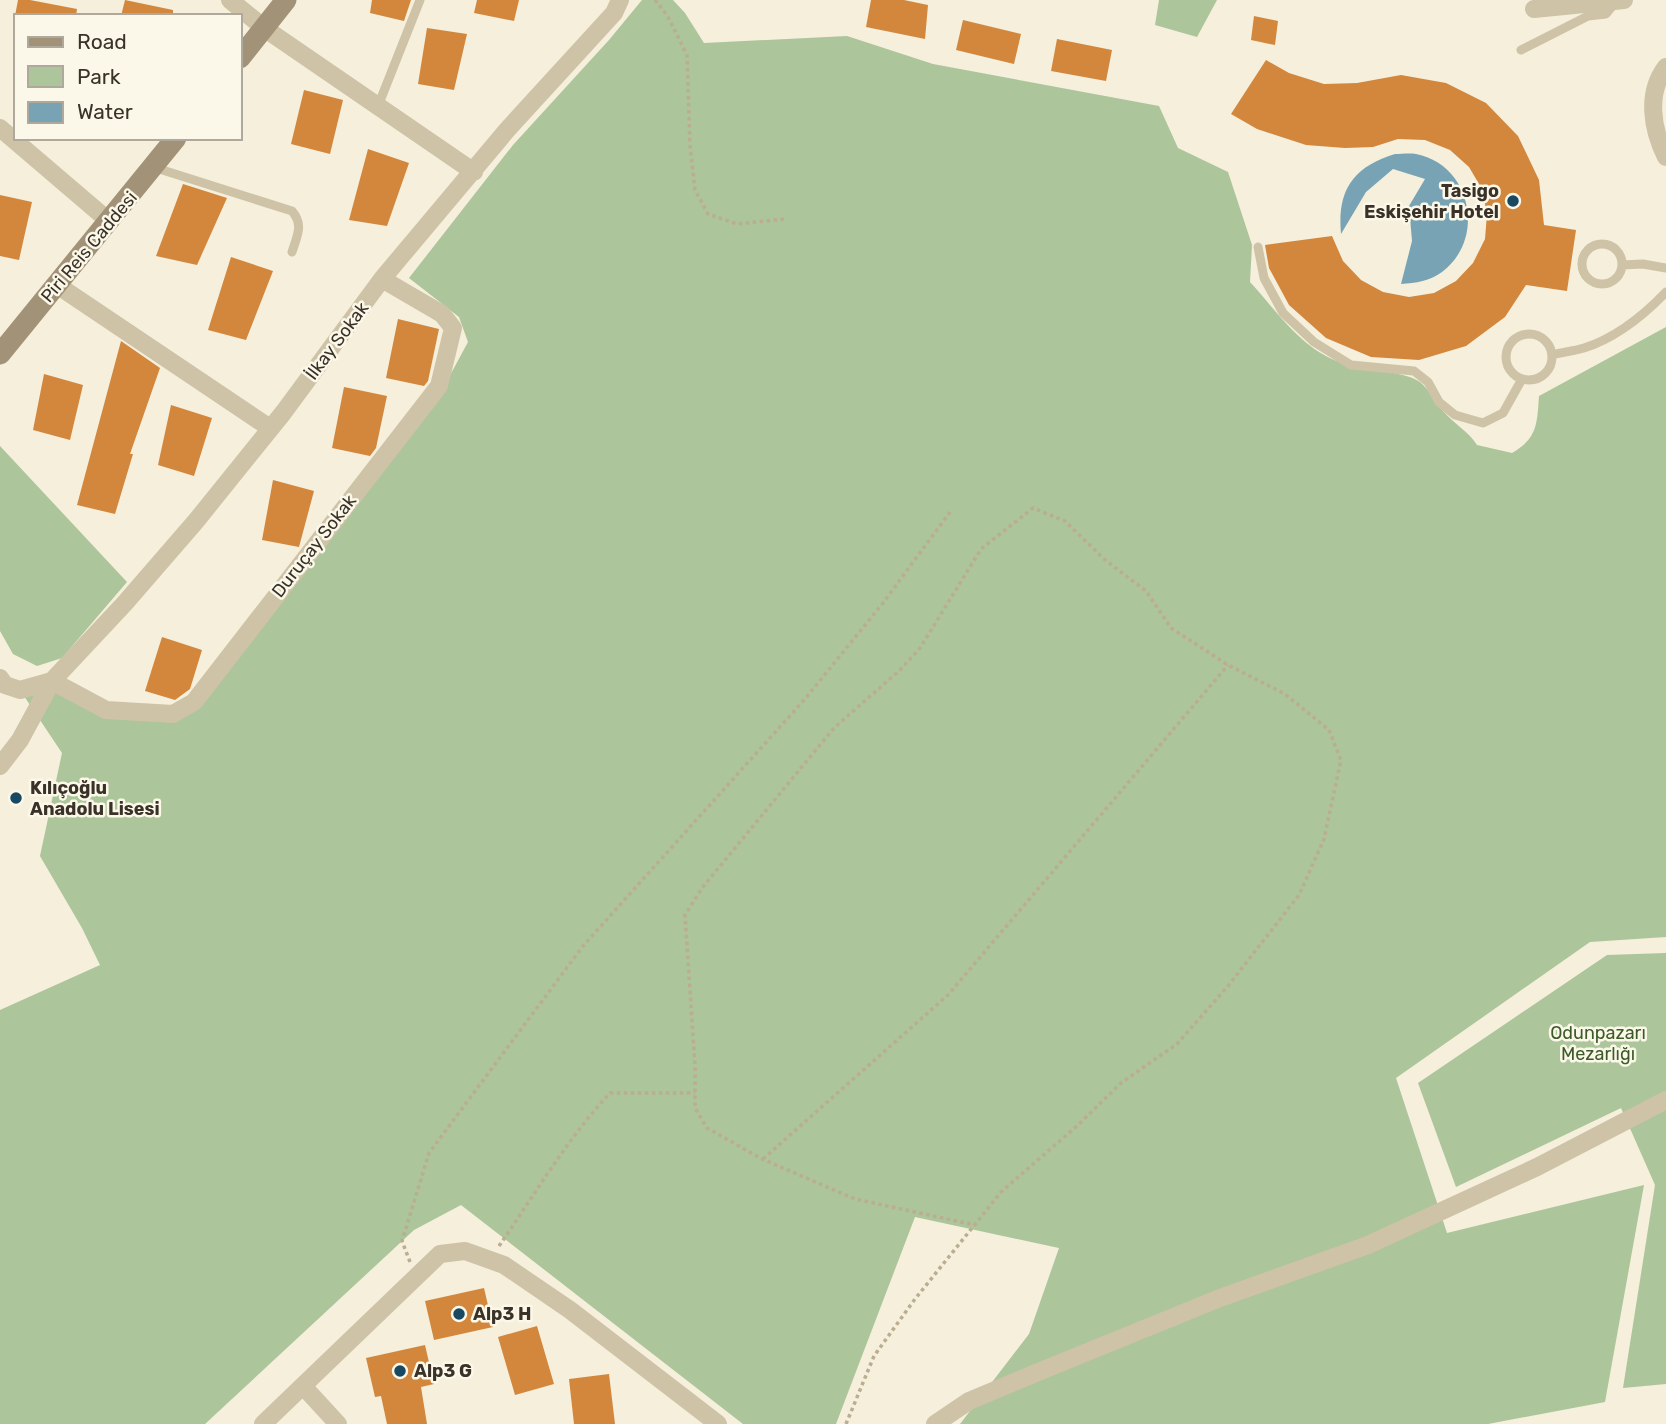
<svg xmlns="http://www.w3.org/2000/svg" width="1666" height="1424" font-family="Rubik,sans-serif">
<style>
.green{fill:#acc59a}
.water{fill:#78a3b5}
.building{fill:#d2873d}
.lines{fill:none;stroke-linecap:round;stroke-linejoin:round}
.path{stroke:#baad90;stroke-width:3.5;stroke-dasharray:3.5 3.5;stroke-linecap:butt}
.lane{stroke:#cec3a6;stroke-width:9}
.street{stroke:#cec3a6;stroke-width:18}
.secondary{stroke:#a29277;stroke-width:21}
.poi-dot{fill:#194960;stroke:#fbf8e9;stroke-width:2.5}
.labels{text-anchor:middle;stroke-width:5;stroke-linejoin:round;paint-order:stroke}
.poi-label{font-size:18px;font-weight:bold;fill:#3a3228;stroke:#fbf8e9;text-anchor:start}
.street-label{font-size:18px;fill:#3a3228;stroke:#fbf8e9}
.park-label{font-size:18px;fill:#3c5b29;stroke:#fbf8e9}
</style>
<rect width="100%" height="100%" fill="#f5efdc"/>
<path class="green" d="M642 0H673L685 13 704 43 847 36 933 64 1159 106 1178 148 1228 172 1252 245 1250 282C1274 308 1298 344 1332 359 1355 371 1404 370 1420 382 1430 390 1434 402 1443 411 1454 424 1468 431 1477 445L1512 453C1538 438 1537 423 1539 396L1666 327V937L1590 942 1396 1078 1447 1233 1644 1185 1605 1402 1488 1424H960L1029 1334 1059 1248 915 1217 836 1424H743L461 1205 414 1230 205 1424H0V1010L100 965 82 928 40 856 62 753 20 690 52 681 106 710 173 714 434 405 468 342 459 317 409 278 513 145 609 40Z
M1159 0H1217L1197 37 1155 25Z
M0 446 127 582 62 658 37 666 13 654 0 631Z
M1666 953V1384L1623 1388 1655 1185 1621 1108 1456 1187 1418 1083 1607 955Z"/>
<path class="water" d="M1395 154C1401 154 1410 153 1416 154 1472 165 1486 239 1442 272 1430 281 1416 283 1401 284L1412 241 1409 206 1425 179 1393 169 1366 192 1341 234C1337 190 1353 167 1395 154Z"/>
<path class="building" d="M18 0H30L77 9 76 16H15Z
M125 0 173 10V16H121Z
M372 0H411L404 21 370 13Z
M477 0H519L514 21 474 13Z
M871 0H904L928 5 925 39 866 27Z
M1254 16 1278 21 1275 45 1251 40Z
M963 20 1021 34 1014 64 956 50Z
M427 28 467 34 454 90 418 84Z
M1057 39 1112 50 1106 81 1051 71Z
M1266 60 1289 73 1324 84 1357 83 1401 75 1446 83 1486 103 1518 136 1539 180 1544 225 1576 230 1567 291 1526 285 1505 317 1466 346 1419 360 1371 357 1326 338 1289 305 1269 268 1265 245 1332 236 1343 261 1361 280 1383 292 1409 297 1434 293 1456 281 1473 263 1485 239 1487 214 1482 189 1469 167 1450 150 1425 140 1398 139 1373 147 1345 148 1306 145 1257 129 1231 114Z
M304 90 343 100 330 154 291 144Z
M368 149 409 163 387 226 349 220Z
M183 184 227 198 197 265 156 256Z
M0 195 32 202 19 260 0 256Z
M231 257 273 271 246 340 208 330Z
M398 319 439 329 428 381 424 386 386 378Z
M121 341 160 368 130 454H133L115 514 77 505Z
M44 374 83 385 70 440 33 430Z
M344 387 387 396 376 448 370 456 332 448Z
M171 405 212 418 194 476 158 465Z
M273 480 314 491 299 547 262 540Z
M162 637 202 650 190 689 175 700 145 691Z
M484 1288 493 1327 434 1340 425 1301Z
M537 1326 554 1384 515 1395 498 1337Z
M425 1345 434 1384 421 1387 427 1424H387L381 1396 375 1397 366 1358Z
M609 1374 615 1424H574L569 1379Z"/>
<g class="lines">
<path class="path" d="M655 0 667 15 687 55 690 145 695 190 708 214 737 224 784 219
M763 1159 948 995 1228 665
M499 1246C535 1194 567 1139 610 1093H695
M410 1262 402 1241 429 1153 583 946 805 699 883 603 950 512
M846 1424 874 1356 915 1299 1001 1192 1078 1125 1121 1083 1177 1044 1228 986 1299 895 1324 839 1341 760 1329 730 1285 694 1228 665 1171 628 1146 591 1104 559 1065 521 1033 508 981 549 920 648 900 670 834 728 702 888 685 915 695 1065V1108L707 1128 762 1159 855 1199 975 1225"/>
<path class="lane" d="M1521 50 1588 16 1606 14 1615 3
M378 106 420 0
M153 167 292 211C304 225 297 236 292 252
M1582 264a20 20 0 1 1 40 0a20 20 0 1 1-40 0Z
M1258 247 1264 278 1283 313 1314 342 1351 365 1414 371 1428 382 1439 402 1455 415 1483 423 1503 413 1522 379
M1622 265 1643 264 1666 268
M1506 357a23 23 0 1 1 46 0a23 23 0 1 1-46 0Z
M1552 355C1563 352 1574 351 1584 348 1615 338 1644 315 1666 292"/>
<path class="street" d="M230 0 264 28 474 172
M1534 9 1624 0
M1666 67C1646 93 1652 129 1666 157
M0 128 110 222
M57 285 270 428
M0 678 5 685 20 690 52 681 125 603 196 521 283 413 382 279 507 130 614 13 620 0
M0 766 20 740 52 681 106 710 173 714 194 702 439 386 453 328 442 314 382 279
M303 1386 338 1424
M263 1424 440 1254 465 1251 504 1265 570 1310 718 1424
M935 1424 969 1401 1048 1368 1220 1298 1368 1245 1537 1167 1666 1100"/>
<path class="secondary" d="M240 58 286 0
M0 354 176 138"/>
</g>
<g class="poi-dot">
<circle cx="1513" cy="201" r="7"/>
<circle cx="16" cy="798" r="7"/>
<circle cx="459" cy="1314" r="7"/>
<circle cx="400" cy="1371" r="7"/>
</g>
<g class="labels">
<g class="poi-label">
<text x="1499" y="197" text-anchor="end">Tasigo<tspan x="1499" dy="21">Eskişehir Hotel</tspan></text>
<text x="30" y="794">Kılıçoğlu<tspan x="30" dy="21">Anadolu Lisesi</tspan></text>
<text x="473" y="1320">Alp3 H</text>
<text x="414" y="1377">Alp3 G</text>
</g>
<g class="street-label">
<text transform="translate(89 247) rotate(-50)" y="6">Piri Reis Caddesi</text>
<text transform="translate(337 341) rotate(-53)" y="6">İlkay Sokak</text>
<text transform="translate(314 546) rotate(-52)" y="6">Duruçay Sokak</text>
</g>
<g class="park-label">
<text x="1598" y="1039">Odunpazarı<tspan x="1598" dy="21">Mezarlığı</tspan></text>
</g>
</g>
<rect x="14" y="14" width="228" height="126" fill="#fbf8e9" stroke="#aea99c" stroke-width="2"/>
<rect x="28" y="37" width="35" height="10" fill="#a29277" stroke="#aea99c" stroke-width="2"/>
<text x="77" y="49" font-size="21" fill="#3a3228">Road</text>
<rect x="28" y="66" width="35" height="21" fill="#acc59a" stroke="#aea99c" stroke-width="2"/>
<text x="77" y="84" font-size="21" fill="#3a3228">Park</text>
<rect x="28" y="102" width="35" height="21" fill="#78a3b5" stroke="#aea99c" stroke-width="2"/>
<text x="77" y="119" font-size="21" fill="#3a3228">Water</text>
</svg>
